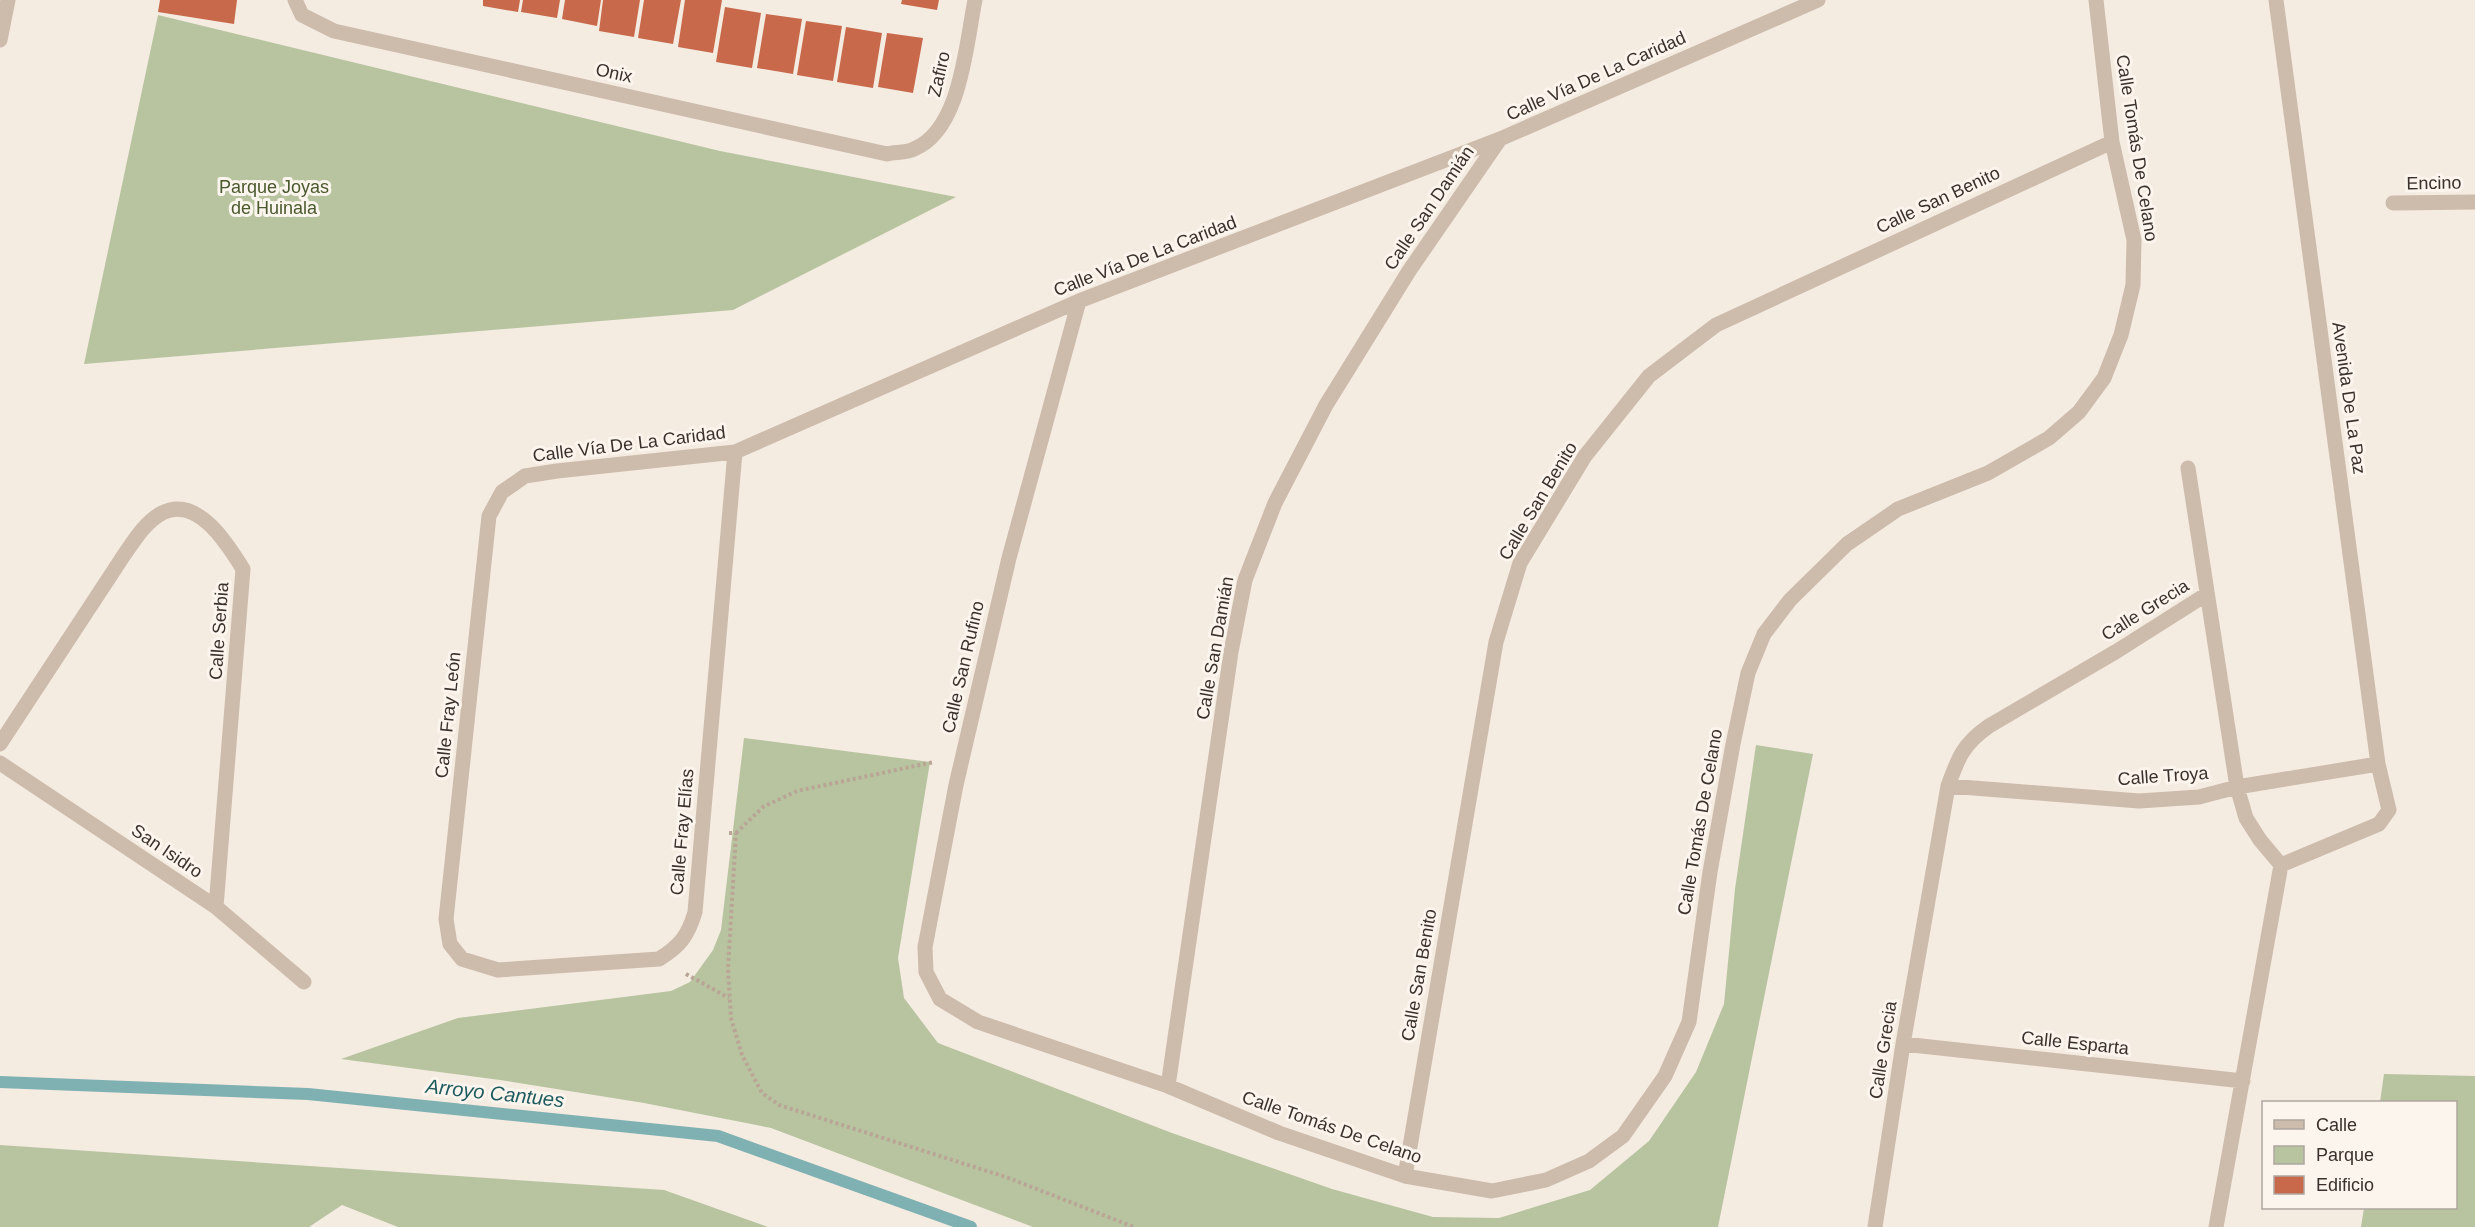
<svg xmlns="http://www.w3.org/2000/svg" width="2475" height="1227" font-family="Helvetica,sans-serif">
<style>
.green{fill:#b8c4a0}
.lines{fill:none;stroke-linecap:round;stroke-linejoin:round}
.stream{stroke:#7fb0b2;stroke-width:12}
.building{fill:#c8694b}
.path{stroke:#b9a596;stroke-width:4;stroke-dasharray:3 3;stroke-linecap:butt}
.minor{stroke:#cdbbac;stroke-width:15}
.labels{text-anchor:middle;stroke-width:6;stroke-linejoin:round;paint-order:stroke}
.street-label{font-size:18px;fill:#3b302b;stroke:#fbf5ee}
.park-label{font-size:18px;fill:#4a5a2e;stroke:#fbf5ee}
.water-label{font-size:20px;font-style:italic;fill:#1f5a5e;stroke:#fbf5ee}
</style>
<rect width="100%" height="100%" fill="#f4ebe1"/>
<path class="green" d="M158 15 720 151 956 197 733 310 84 364Z
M744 738 930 762 898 958 904 998 938 1043 1172 1133 1332 1189 1433 1217 1499 1218 1590 1190 1649 1141 1696 1072 1724 1004 1735 889 1756 745 1813 754 1718 1227H1033L771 1128 644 1103 500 1080 341 1059 458 1018 671 991 690 982 713 950 721 930Z
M2384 1074 2475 1076V1227H2361L2364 1208H2456V1102H2380Z
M0 1145 664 1190 768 1227H398L342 1205 309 1227H0Z"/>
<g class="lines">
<path class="stream" d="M0 1082 308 1094 718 1136 971 1227"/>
</g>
<path class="building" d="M160 0H237L234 24 158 12Z
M483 0H520L518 12 483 6Z
M523 0H560L557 18 521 12Z
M565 0H601L597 26 562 19Z
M603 0H640L634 37 599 31Z
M644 0H681L673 44 638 38Z
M685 0H722L713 53 678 47Z
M902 0H939L937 10 901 4Z
M725 7 761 13 752 68 716 62Z
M766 14 802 19 793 74 757 68Z
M806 21 842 26 833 81 797 75Z
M846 27 882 33 873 88 837 82Z
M887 33 923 38 913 93 878 87Z"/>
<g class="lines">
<path class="path" d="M729 833H736L728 969 731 1018 742 1055 762 1093 779 1105 1006 1177 1134 1227
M736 833 763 807 797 791 934 762
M686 974 729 998"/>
<path class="minor" d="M295 0 302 15 334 31 887 154C895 152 907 153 914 149 961 130 966 44 975 0
M2276 0 2378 764 2389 810 2379 824 2281 865
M0 40 8 0
M2393 203 2475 202
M1079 301 1009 558 956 785 925 947 926 972 940 999 978 1022 1168 1086 1279 1133 1405 1176 1492 1191 1546 1180 1589 1161 1623 1136 1665 1076 1689 1022 1710 872 1733 744 1748 673 1764 634 1790 600 1847 544 1898 509 1988 473 2049 438 2079 412 2104 378 2121 335 2133 285 2134 240 2112 142 2096 0
M735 452 695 912C688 936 680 946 659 959L498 970 462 959 450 944 446 919 489 516 502 492 525 476 557 471 735 452 1079 301 1500 139 1818 0
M2188 468 2237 787 2246 818 2260 840 2281 865 2216 1227
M0 744 124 555C134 541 145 522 162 513 198 495 228 545 243 569L216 907
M0 763 216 907 304 982
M1948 786 2139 801 2199 797 2237 787 2378 764
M1903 1044 2243 1081
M1168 1086 1231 652 1245 580 1275 503 1326 405 1409 271 1500 139
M1405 1176 1496 642 1520 563 1585 456 1649 376 1716 325 2112 142
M1875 1227 1903 1044 1948 786C1958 758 1963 744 1989 726L2117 651 2207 594"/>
</g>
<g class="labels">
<g class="street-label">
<text transform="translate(614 73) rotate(12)" y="6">Onix</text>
<text transform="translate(939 74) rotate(-77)" y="6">Zafiro</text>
<text transform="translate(1596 76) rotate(-24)" y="6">Calle Vía De La Caridad</text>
<text transform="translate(2137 148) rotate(81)" y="6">Calle Tomás De Celano</text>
<text transform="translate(2434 183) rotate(-1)" y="6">Encino</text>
<text transform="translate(1938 200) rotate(-25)" y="6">Calle San Benito</text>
<text transform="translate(1429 208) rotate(-56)" y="6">Calle San Damián</text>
<text transform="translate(1145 256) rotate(-21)" y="6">Calle Vía De La Caridad</text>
<text transform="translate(2349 398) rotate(82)" y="6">Avenida De La Paz</text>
<text transform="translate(629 444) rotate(-7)" y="6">Calle Vía De La Caridad</text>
<text transform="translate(1538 501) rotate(-59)" y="6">Calle San Benito</text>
<text transform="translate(2145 610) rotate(-32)" y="6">Calle Grecia</text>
<text transform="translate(219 631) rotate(-86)" y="6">Calle Serbia</text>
<text transform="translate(1215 648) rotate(-80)" y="6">Calle San Damián</text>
<text transform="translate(963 667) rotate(-77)" y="6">Calle San Rufino</text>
<text transform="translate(448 715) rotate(-84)" y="6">Calle Fray León</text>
<text transform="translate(2163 776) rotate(-4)" y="6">Calle Troya</text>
<text transform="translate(1700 822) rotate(-80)" y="6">Calle Tomás De Celano</text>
<text transform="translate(682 832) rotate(-85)" y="6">Calle Fray Elías</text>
<text transform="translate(167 851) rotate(34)" y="6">San Isidro</text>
<text transform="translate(1419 975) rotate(-80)" y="6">Calle San Benito</text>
<text transform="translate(2075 1043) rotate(6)" y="6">Calle Esparta</text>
<text transform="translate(1883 1050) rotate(-81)" y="6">Calle Grecia</text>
<text transform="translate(1332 1127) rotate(19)" y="6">Calle Tomás De Celano</text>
</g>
<g class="park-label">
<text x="274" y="193">Parque Joyas<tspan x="274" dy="21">de Huinala</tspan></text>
</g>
<g class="water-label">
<text transform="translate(495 1093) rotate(6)" y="7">Arroyo Cantues</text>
</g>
</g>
<rect x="2262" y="1101" width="195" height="108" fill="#fbf5ee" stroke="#aea6a0" stroke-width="1.5"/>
<rect x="2274" y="1120" width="30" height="9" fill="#cdbbac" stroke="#aea6a0" stroke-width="1.5"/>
<text x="2316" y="1131" font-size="18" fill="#3b302b">Calle</text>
<rect x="2274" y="1146" width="30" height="18" fill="#b8c4a0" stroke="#aea6a0" stroke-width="1.5"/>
<text x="2316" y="1161" font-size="18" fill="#3b302b">Parque</text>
<rect x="2274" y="1176" width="30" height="18" fill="#c8694b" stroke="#aea6a0" stroke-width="1.5"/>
<text x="2316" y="1191" font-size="18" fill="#3b302b">Edificio</text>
</svg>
